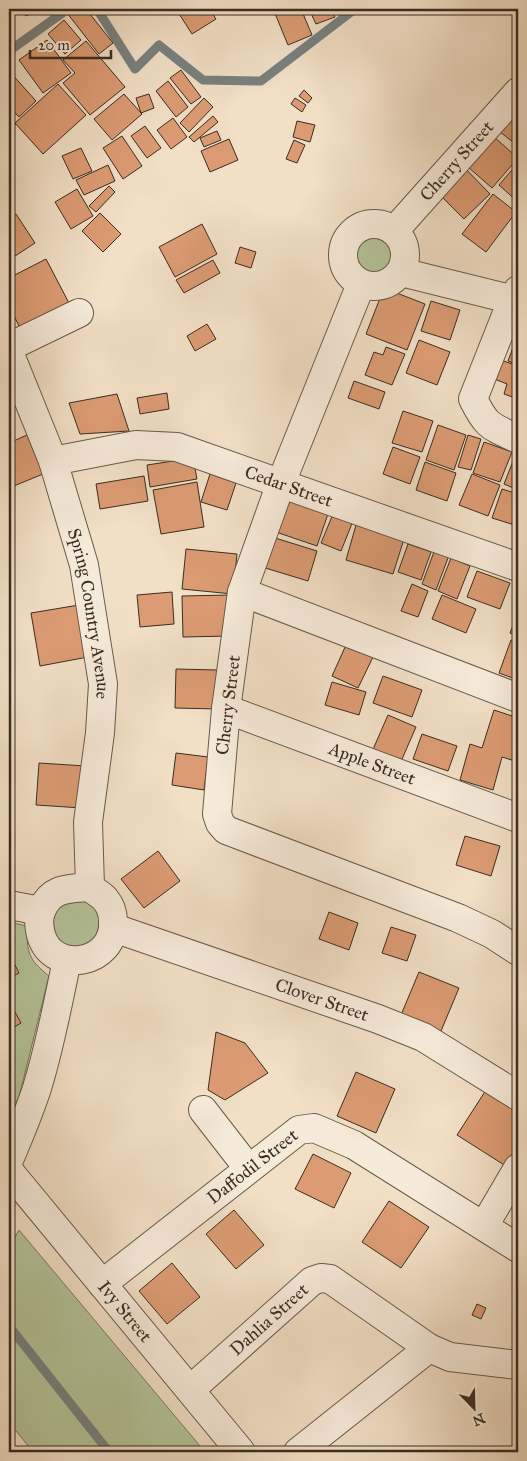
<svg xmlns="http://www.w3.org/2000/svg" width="527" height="1461" font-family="'IM FELL Great Primer',serif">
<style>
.green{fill:#b4c399;stroke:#76785d}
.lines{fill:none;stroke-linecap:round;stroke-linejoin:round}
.stream{stroke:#778180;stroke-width:9}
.building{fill:#dc9b73;stroke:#392d21}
.minor-casing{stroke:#675a4a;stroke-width:30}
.minor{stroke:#f6eada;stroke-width:28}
.labels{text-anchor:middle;stroke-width:4.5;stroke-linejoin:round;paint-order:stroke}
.street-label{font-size:18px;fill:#392d21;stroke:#f6eada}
</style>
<rect width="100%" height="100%" fill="#f1dfc6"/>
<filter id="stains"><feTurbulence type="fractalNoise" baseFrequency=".004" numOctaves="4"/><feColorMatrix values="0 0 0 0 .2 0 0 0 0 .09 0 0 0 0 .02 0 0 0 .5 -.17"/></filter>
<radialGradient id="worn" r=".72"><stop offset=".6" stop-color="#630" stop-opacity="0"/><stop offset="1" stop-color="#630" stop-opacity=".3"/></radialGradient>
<path class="green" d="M348 256a26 26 0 1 1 52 0a26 26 0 1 1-52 0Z
M64 892 103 902 106 942 56 951 45 912Z
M9 922 27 926C27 953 28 959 49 976L20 1093 9 1122Z
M19 1230 205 1452H33L9 1422V1248Z"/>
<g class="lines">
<path class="stream" d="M97 9 135 69 159 45 203 80 261 81 355 9
M9 51 68 9
M9 1326 109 1452"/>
</g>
<path class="building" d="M22 9H40L26 16Z
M72 9H86L113 43 99 54 67 13Z
M176 9H210L216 19 192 34Z
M278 9H301L312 35 288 45 274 11Z
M309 9H331L335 17 316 24Z
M64 20 81 40 65 54 48 34Z
M47 40 71 73 43 93 19 60Z
M86 41 125 87 90 115 63 83 75 73 63 60Z
M181 70 201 97 191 104 170 78Z
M10 72 36 101 19 117 9 106Z
M168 81 188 107 176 117 156 91Z
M58 84 86 115 43 154 15 123Z
M304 90 312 98 308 103 299 96Z
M124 94 142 114 112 140 94 119Z
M149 94 154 108 141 113 136 98Z
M204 98 213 107 189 132 180 123Z
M295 98 306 105 302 112 291 104Z
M518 110V146L495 128Z
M9 116 16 124 9 130Z
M213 116 218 122 194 142 189 137Z
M173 118 187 137 171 149 157 130Z
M297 121 315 125 310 142 293 137Z
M145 126 161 148 147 158 131 136Z
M217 131 221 140 204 147 200 138Z
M122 136 142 166 123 179 103 148Z
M494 137 518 158 492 188 468 167Z
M229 139 238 160 210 172 201 151Z
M294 140 305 145 297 163 286 159Z
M81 148 92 171 73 179 62 156Z
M518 163V202L499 185Z
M461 164 490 194 464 219 435 190Z
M108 165 115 181 84 195 76 180Z
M109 186 115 192 96 212 89 206Z
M77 189 93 216 71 229 55 202Z
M493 194 516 212 486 252 462 234Z
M100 213 121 234 103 252 82 231Z
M16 214 35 243 9 260V218Z
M202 224 217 254 175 277 159 247Z
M240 247 256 252 251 268 235 263Z
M46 259 70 305 21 330 9 306V278Z
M213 260 220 273 184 293 176 280Z
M384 288 425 304 407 350 366 334Z
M431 301 460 310 450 340 421 331Z
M207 324 216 339 195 351 187 336Z
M518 334V365L508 361Z
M419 340 450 352 437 385 406 373Z
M386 347 405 354 392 385 365 375 374 352 383 355Z
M498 359 518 366V399L504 394 507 384 492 378Z
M354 381 385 392 379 409 348 398Z
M167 393 169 409 140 414 137 398Z
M117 394 129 431 80 434 69 403Z
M403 411 433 421 422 452 392 443Z
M438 425 466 435 454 470 426 460Z
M27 435 43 474 9 488V443Z
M468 435 481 439 471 470 458 467Z
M484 442 512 452 500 482 473 473Z
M393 447 420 457 410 484 383 474Z
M517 451H518V490L504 484Z
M193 458 197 479 150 487 147 465Z
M425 462 456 473 447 501 416 490Z
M210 474 236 483 227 510 201 502Z
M472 474 500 485 488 516 459 505Z
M144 476 148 501 100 509 96 484Z
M197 482 204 527 161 534 153 490Z
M502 489 518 494V526L492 518Z
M286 494 330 508 317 546 273 531Z
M333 514 353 521 341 551 321 543Z
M356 525 404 539 393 574 346 560Z
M272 537 317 551 308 581 262 567Z
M408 544 431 552 421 580 398 572Z
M437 544 451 550 436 590 422 584Z
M186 549 237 554 233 594 182 589Z
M451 558 470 566 457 599 438 591Z
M477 571 510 583 500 609 467 597Z
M412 584 428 591 418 617 401 611Z
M172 592 174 624 140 627 137 595Z
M230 595 231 636 183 637 182 596Z
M442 595 476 609 466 633 432 619Z
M79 605 88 657 40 666 31 613Z
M518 613V636L510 633Z
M511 640 518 643V680L499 673Z
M346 645 373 657 358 688 332 676Z
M176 669 218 670V709L175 708Z
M383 676 422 690 412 717 373 703Z
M332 682 366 692 359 715 325 705Z
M494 710 518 718V762L502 757 493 790 460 780 470 744 482 748Z
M388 715 416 727 399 766 371 754Z
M422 734 457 746 448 771 413 759Z
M176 753 208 757 204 790 172 785Z
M39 763 86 766 82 808 36 805Z
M465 836 500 846 491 876 456 865Z
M158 851 180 881 144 908 121 879Z
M329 912 358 923 349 950 319 939Z
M391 927 416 935 407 961 382 953Z
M10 955 19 973 9 978V956Z
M419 972 459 988 441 1031 401 1015Z
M9 1001 21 1023 9 1030Z
M216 1032 245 1043 268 1073 225 1100 208 1090Z
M356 1072 395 1089 376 1133 337 1116Z
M488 1087 518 1106V1154L509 1168 457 1135Z
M313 1154 351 1173 334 1208 295 1189Z
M389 1201 429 1227 401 1268 362 1242Z
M234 1210 264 1245 236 1269 206 1234Z
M172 1263 200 1297 167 1324 139 1291Z
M477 1304 486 1308 481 1319 472 1315Z"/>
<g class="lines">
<defs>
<g id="minor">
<circle cx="374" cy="255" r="31"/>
<path id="s1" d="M394 231 518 92"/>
<path d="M401 272 518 301"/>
<path d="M361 284 281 483 242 592 226 709 217 814 220 823 226 830 458 918 492 934 518 951"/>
<path d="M518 290 513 298 473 399C487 427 490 426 518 439"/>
<path d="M9 347 79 313"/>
<path id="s2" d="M9 352 53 461 84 565 103 684 100 733 88 822 90 887"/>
<path id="s3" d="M53 461 136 445 177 447 518 567"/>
<path d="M242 592 518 698"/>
<path id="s4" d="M226 709 518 818"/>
<path d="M90 887C95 892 102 895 105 899 110 905 113 913 113 921 116 964 53 976 41 935 39 927 38 917 42 909 52 887 69 889 90 887Z"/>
<path d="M9 905 41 911"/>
<path id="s5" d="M114 928 378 1019 423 1037 518 1096"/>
<path d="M203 1110 248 1168"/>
<path d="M9 1160C19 1136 29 1113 37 1088 50 1046 58 1003 67 960"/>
<path id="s6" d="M9 1171 241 1452"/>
<path d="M484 1226 518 1168"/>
<path id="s7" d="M102 1284 299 1130 314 1128 354 1145 518 1248"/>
<path id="s8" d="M190 1390 312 1281 321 1278 330 1279 429 1348 450 1357 518 1365"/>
<path d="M298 1452 429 1348"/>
</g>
</defs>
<use href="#minor" class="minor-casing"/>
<use href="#minor" class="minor"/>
</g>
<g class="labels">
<g class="street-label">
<text dy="6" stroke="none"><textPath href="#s1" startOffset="94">Cherry Street</textPath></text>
<text dy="6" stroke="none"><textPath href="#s3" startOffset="244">Cedar Street</textPath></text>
<text dy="6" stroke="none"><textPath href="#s2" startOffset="275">Spring Country Avenue</textPath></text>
<text transform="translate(228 705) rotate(-83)" y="6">Cherry Street</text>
<text dy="6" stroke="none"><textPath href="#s4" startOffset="156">Apple Street</textPath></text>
<text dy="6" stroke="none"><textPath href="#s5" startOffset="220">Clover Street</textPath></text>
<text dy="6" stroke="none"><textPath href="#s7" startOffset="191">Daffodil Street</textPath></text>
<text dy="6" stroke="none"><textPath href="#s6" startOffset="182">Ivy Street</textPath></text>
<text dy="6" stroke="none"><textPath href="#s8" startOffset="106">Dahlia Street</textPath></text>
</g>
</g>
<rect width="527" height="1461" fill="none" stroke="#f1dfc6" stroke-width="30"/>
<rect x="10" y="10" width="507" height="1441" fill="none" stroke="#392d21" stroke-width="2.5"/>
<rect x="15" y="15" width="497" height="1431" fill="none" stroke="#392d21"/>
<g transform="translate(474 1408) rotate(157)" stroke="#f6eada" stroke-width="4" paint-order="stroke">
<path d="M0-4L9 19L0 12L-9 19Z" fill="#392d21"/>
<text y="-8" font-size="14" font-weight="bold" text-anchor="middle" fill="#392d21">N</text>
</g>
<path d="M30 50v8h81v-8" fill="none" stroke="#392d21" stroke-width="2.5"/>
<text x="38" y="50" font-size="15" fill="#392d21" stroke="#f6eada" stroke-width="4" paint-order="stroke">20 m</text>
<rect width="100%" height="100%" filter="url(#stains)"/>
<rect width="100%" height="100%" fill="url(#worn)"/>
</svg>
